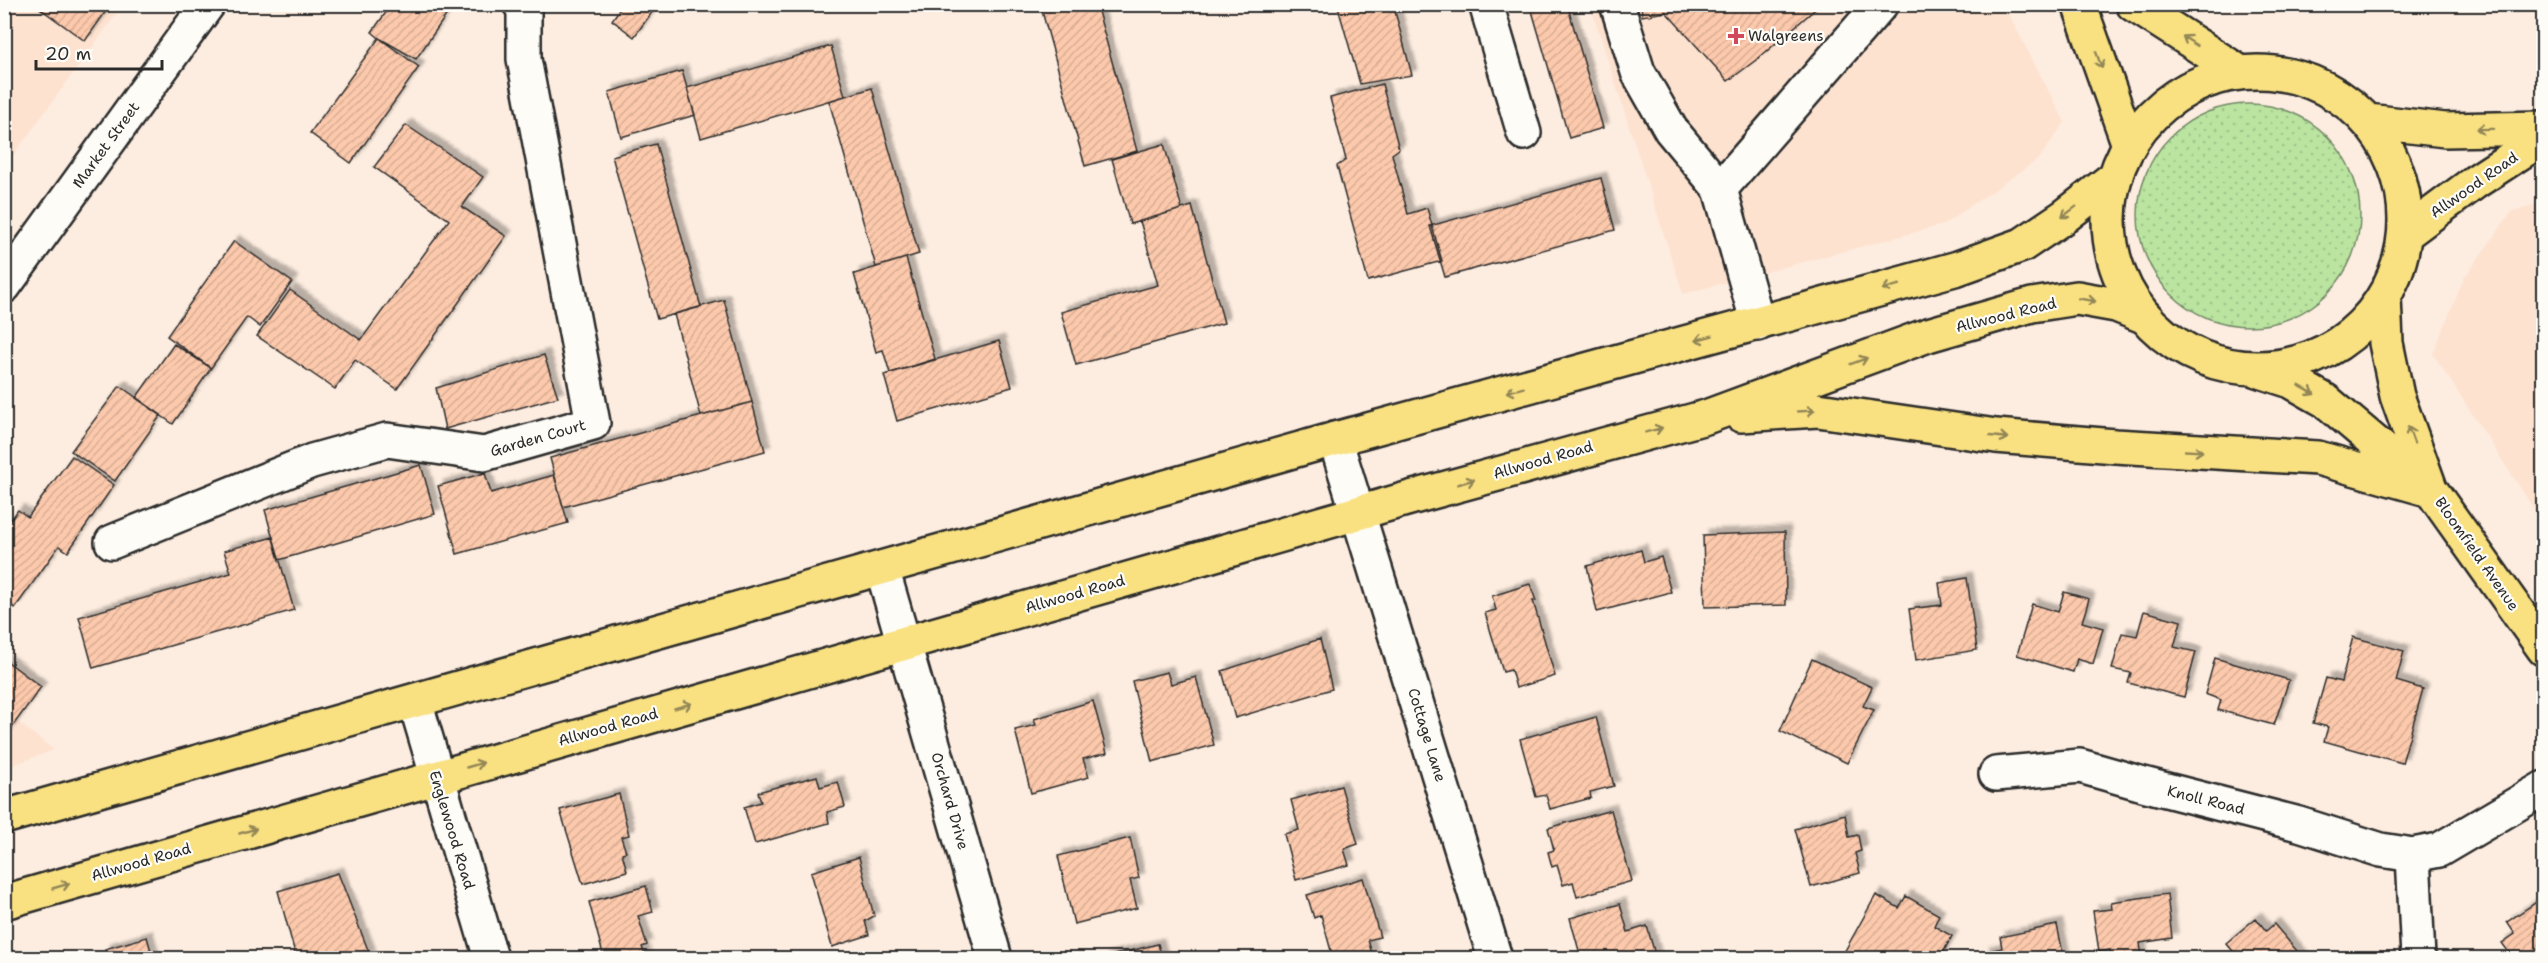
<svg xmlns="http://www.w3.org/2000/svg" width="2548" height="963" font-family="'Shantell Sans',sans-serif">
<style>
.built{fill:#fde2d0}
.green{fill:url(#green-dots);stroke:#728866;stroke-width:1.5}
.building{fill:url(#building-hatch);stroke:#2b2b2b;stroke-width:1.5;filter:url(#shadow)}
.lines{fill:none;stroke-linecap:round;stroke-linejoin:round}
.minor-casing{stroke:#2b2b2b;stroke-width:38}
.major-casing{stroke:#2b2b2b;stroke-width:38}
.minor{stroke:#fdfcf7;stroke-width:33}
.major{stroke:#f9e181;stroke-width:33}
.oneway{stroke:#928656}
.poi-dot{fill:#d1495b;stroke:#fdfcf7;stroke-width:2}
.labels{text-anchor:middle;stroke-width:4.5;stroke-linejoin:round;paint-order:stroke}
.poi-label{font-size:15px;fill:#2b2b2b;stroke:#fdfcf7;text-anchor:start}
.street-label{font-size:15px;fill:#2b2b2b;stroke:#fdfcf7}
</style>
<defs>
<pattern id="green-dots" width="8" height="8" patternUnits="userSpaceOnUse" patternTransform="scale(1.5)"><rect width="8" height="8" fill="#bae4a0"/><path d="M2 2h.1M6 6h.1" fill="none" stroke="#a0c48a" stroke-width="1.8" stroke-linecap="round"/></pattern>
<pattern id="building-hatch" width="6" height="6" patternUnits="userSpaceOnUse" patternTransform="scale(1.5)"><rect width="6" height="6" fill="#fcc9ac"/><path d="M-1 1l2-2M0 6l6-6M5 7l2-2" fill="none" stroke="#d8ad94"/></pattern>
<filter id="shadow"><feDropShadow dx="5.5" dy="-5.5" stdDeviation="1.5" flood-color="#0004"/></filter>
</defs>
<rect width="100%" height="100%" fill="#fdede0"/>
<filter id="ink" filterUnits="userSpaceOnUse"><feTurbulence type="fractalNoise" baseFrequency=".0167" numOctaves="2"/><feDisplacementMap in="SourceGraphic" scale="12" xChannelSelector="R" yChannelSelector="G"/><feConvolveMatrix kernelMatrix="1 2 1 2 8 2 1 2 1" color-interpolation-filters="sRGB"/></filter>
<g filter="url(#ink)">
<path class="built" d="M5 5H123L5 167Z
M1590 5H2004L2065 122 2039 159 1943 225 1683 294Z
M2543 202H2544L2543 523 2433 354 2464 278 2512 211Z
M5 712 54 750 5 768Z"/>
<path class="green" d="M2138 215a111 111 0 1 1 222 0a111 111 0 1 1-222 0Z"/>
<path class="building" d="M34 4H111L85 41Z
M392 4H454L416 59 379 38 372 32Z
M623 4H658L634 37 612 20Z
M1040 4H1096L1137 151 1085 166Z
M1337 4H1393L1412 75 1360 84Z
M1530 4H1567L1603 128 1569 138Z
M1641 4H1821L1760 57 1728 81 1666 12 1642 16Z
M379 38 419 67 351 163 310 133Z
M831 46 845 96 701 138 687 88Z
M682 71 695 115 621 137 609 92Z
M1382 84 1399 149 1392 154 1408 214 1427 208 1442 261 1368 281 1337 166 1346 160 1330 98Z
M872 88 919 254 876 267 829 101Z
M406 125 483 177 462 207 506 236 397 389 355 360 335 389 257 336 290 290 361 340 449 220 374 167Z
M656 144 701 307 657 319 612 156Z
M1164 144 1182 209 1130 224 1112 159Z
M1601 178 1615 230 1445 277 1430 226Z
M1192 206 1224 323 1076 365 1061 312 1158 285 1140 221Z
M234 241 292 282 260 327 247 317 211 368 167 336Z
M906 258 935 359 890 373 883 350 876 352 854 274Z
M724 300 752 402 701 416 674 314Z
M999 341 1012 387 897 421 884 375Z
M174 344 211 368 173 424 136 398Z
M544 355 558 397 445 429 436 388Z
M120 386 161 415 115 481 71 451Z
M752 402 765 451 563 507 550 458Z
M72 456 114 485 68 552 59 546 15 608 4 600V529L18 510 28 517Z
M421 465 435 514 279 560 265 510Z
M485 473 491 493 554 475 568 523 457 554 438 486Z
M1785 532 1786 605 1705 607 1703 535Z
M273 537 294 610 93 668 79 617 231 573 224 551Z
M1641 550 1644 562 1661 557 1671 592 1597 612 1587 566Z
M1967 578 1977 650 1916 660 1909 609 1942 605 1939 583Z
M1530 584 1536 601H1533L1555 676 1516 688 1511 670 1503 672 1485 613 1496 610 1492 596Z
M2064 592 2089 599 2082 622 2103 628 2093 664 2077 659 2073 672 2017 655 2032 604 2058 612Z
M2144 611 2181 621 2174 647 2196 652 2184 697 2128 683 2131 673 2112 669 2122 633 2137 636Z
M2353 637 2404 651 2396 681 2423 689 2402 763 2324 741 2328 727 2313 723 2326 678 2341 682Z
M1320 639 1332 689 1235 718 1222 671Z
M2215 658 2289 680 2274 725 2218 710 2221 700 2205 694Z
M4 659 41 687 4 738Z
M1812 659 1872 687 1863 706 1874 710 1847 763 1780 731Z
M1167 672 1171 684 1196 677 1214 745 1152 762 1132 681Z
M1093 701 1107 753 1083 759 1089 777 1031 793 1015 730 1036 725 1034 719Z
M1596 717 1614 786 1590 792 1591 798 1550 809 1546 795 1536 797 1520 739Z
M817 776 820 787 838 782 845 807 827 812 829 823 755 844 744 807 761 802 758 792Z
M1341 786 1358 844 1344 849 1349 865 1296 880 1284 834 1299 830 1291 800Z
M619 794 629 835 621 837 626 852 622 853 627 871 583 884 560 810Z
M1611 810 1632 881 1577 897 1573 882 1563 885 1557 865 1552 867 1548 852 1554 850 1548 828Z
M1845 814 1849 837 1858 835 1861 851 1855 853 1860 873 1811 887 1795 829Z
M1130 838 1139 878 1130 880 1137 908 1074 924 1058 856Z
M859 857 874 916 865 921 869 935 832 947 811 872Z
M338 873 370 955 358 958H325V955L296 957 278 891Z
M1363 878 1380 937 1368 940 1373 957 1333 958 1321 915 1314 918 1307 895Z
M646 886 653 912 638 916 647 945 642 947 646 958H604L589 902Z
M2167 894 2172 938 2140 943 2142 958H2111L2110 950 2099 952 2093 911 2112 909 2111 902Z
M1876 895 1899 908 1906 896 1939 915 1934 926 1952 936 1940 958H1841Z
M2544 897V958H2513L2502 943 2515 934 2507 922Z
M1620 904 1628 932 1647 926 1656 958H1581L1570 918Z
M2256 918 2266 931 2274 924 2303 958H2239L2226 943Z
M2057 925 2064 958H1986L1984 952 2002 948 2000 937Z
M147 937 153 958H108L105 949Z
M1158 944 1162 958H1102Z"/>
<g class="lines">
<defs>
<path id="minor" d="M1486 4 1524 133
M1617 4 1638 72 1671 130 1720 189 1758 324
M1720 189 1881 4
M4 286 208 4
M1335 439 1495 958
M112 542 312 461 387 440 484 454 593 423 524 59V9L520 4
M882 568 995 958
M415 701 491 958
M1996 774 2080 766 2143 784 2299 824 2381 850 2413 855 2439 850 2544 788
M2413 855 2418 958"/>
<path id="major" d="M2079 4 2129 145
M2133 4 2239 72
M2109 220a148 148 0 1 1 296 0a148 148 0 1 1-296 0Z
M2368 121 2445 130 2544 128
M2405 234 2475 182 2544 137
M2384 297 2386 343 2397 396 2430 488
M2257 370 2291 381 2326 401 2431 490 2544 649
M1741 415 1818 410 1996 436 2115 446 2318 458 2431 490
M4 817 1335 439 1958 268 2022 245 2065 216 2116 176
M4 902 1410 498 1706 417 1928 335 2032 305 2077 298 2116 305 2143 316"/>
</defs>
<use href="#minor" class="minor-casing"/>
<use href="#major" class="major-casing"/>
<use href="#minor" class="minor"/>
<use href="#major" class="major"/>
</g>
<defs><path id="oneway-shaft" d="M-6 0H5M1.5-3L5.5 0L1.5 3" fill="none" stroke-width="1.6" stroke-linecap="round" stroke-linejoin="round" transform="scale(1.5)"/></defs>
<g class="oneway">
<use href="#oneway-shaft" transform="translate(2190 41) rotate(-147)"/>
<use href="#oneway-shaft" transform="translate(2099 60) rotate(70)"/>
<use href="#oneway-shaft" transform="translate(2485 129) rotate(179)"/>
<use href="#oneway-shaft" transform="translate(2069 212) rotate(143)"/>
<use href="#oneway-shaft" transform="translate(1891 287) rotate(165)"/>
<use href="#oneway-shaft" transform="translate(2087 300) rotate(10)"/>
<use href="#oneway-shaft" transform="translate(1704 338) rotate(165)"/>
<use href="#oneway-shaft" transform="translate(1859 361) rotate(-20)"/>
<use href="#oneway-shaft" transform="translate(1515 390) rotate(165)"/>
<use href="#oneway-shaft" transform="translate(2307 390) rotate(29)"/>
<use href="#oneway-shaft" transform="translate(1806 411) rotate(-3)"/>
<use href="#oneway-shaft" transform="translate(1654 430) rotate(-15)"/>
<use href="#oneway-shaft" transform="translate(2411 435) rotate(-110)"/>
<use href="#oneway-shaft" transform="translate(1999 437) rotate(6)"/>
<use href="#oneway-shaft" transform="translate(2194 451) rotate(3)"/>
<use href="#oneway-shaft" transform="translate(1466 482) rotate(-16)"/>
<use href="#oneway-shaft" transform="translate(683 706) rotate(-16)"/>
<use href="#oneway-shaft" transform="translate(475 765) rotate(-16)"/>
<use href="#oneway-shaft" transform="translate(248 831) rotate(-16)"/>
<use href="#oneway-shaft" transform="translate(61 886) rotate(-16)"/>
</g>
</g>
<path class="poi-dot" d="M1733 27h6v6h6v6h-6v6h-6v-6h-6v-6h6z"/>
<g class="labels">
<g class="poi-label">
<text x="1748" y="41">Walgreens</text>
</g>
<g class="street-label">
<text transform="translate(106 145) rotate(-54)" y="5">Market Street</text>
<text transform="translate(2474 185) rotate(-35)" y="5">Allwood Road</text>
<text transform="translate(2006 315) rotate(-14)" y="5">Allwood Road</text>
<text transform="translate(538 438) rotate(-16)" y="5">Garden Court</text>
<text transform="translate(1543 460) rotate(-16)" y="5">Allwood Road</text>
<text transform="translate(2477 554) rotate(55)" y="5">Bloomfield Avenue</text>
<text transform="translate(1075 594) rotate(-16)" y="5">Allwood Road</text>
<text transform="translate(608 727) rotate(-16)" y="5">Allwood Road</text>
<text transform="translate(1427 735) rotate(73)" y="5">Cottage Lane</text>
<text transform="translate(2206 800) rotate(14)" y="5">Knoll Road</text>
<text transform="translate(950 801) rotate(74)" y="5">Orchard Drive</text>
<text transform="translate(452 830) rotate(73)" y="5">Englewood Road</text>
<text transform="translate(141 862) rotate(-16)" y="5">Allwood Road</text>
</g>
</g>
<rect width="2548" height="963" fill="none" stroke="#fdfcf7" stroke-width="24"/>
<rect x="12" y="12" width="2524" height="939" fill="none" stroke="#2b2b2b" stroke-width="2" filter="url(#ink)"/>
<path d="M36 60v9h126v-9" fill="none" stroke="#2b2b2b" stroke-width="3"/>
<text x="45" y="60" font-size="18" fill="#2b2b2b" stroke="#fdfcf7" stroke-width="4.5" paint-order="stroke">20 m</text>
</svg>
